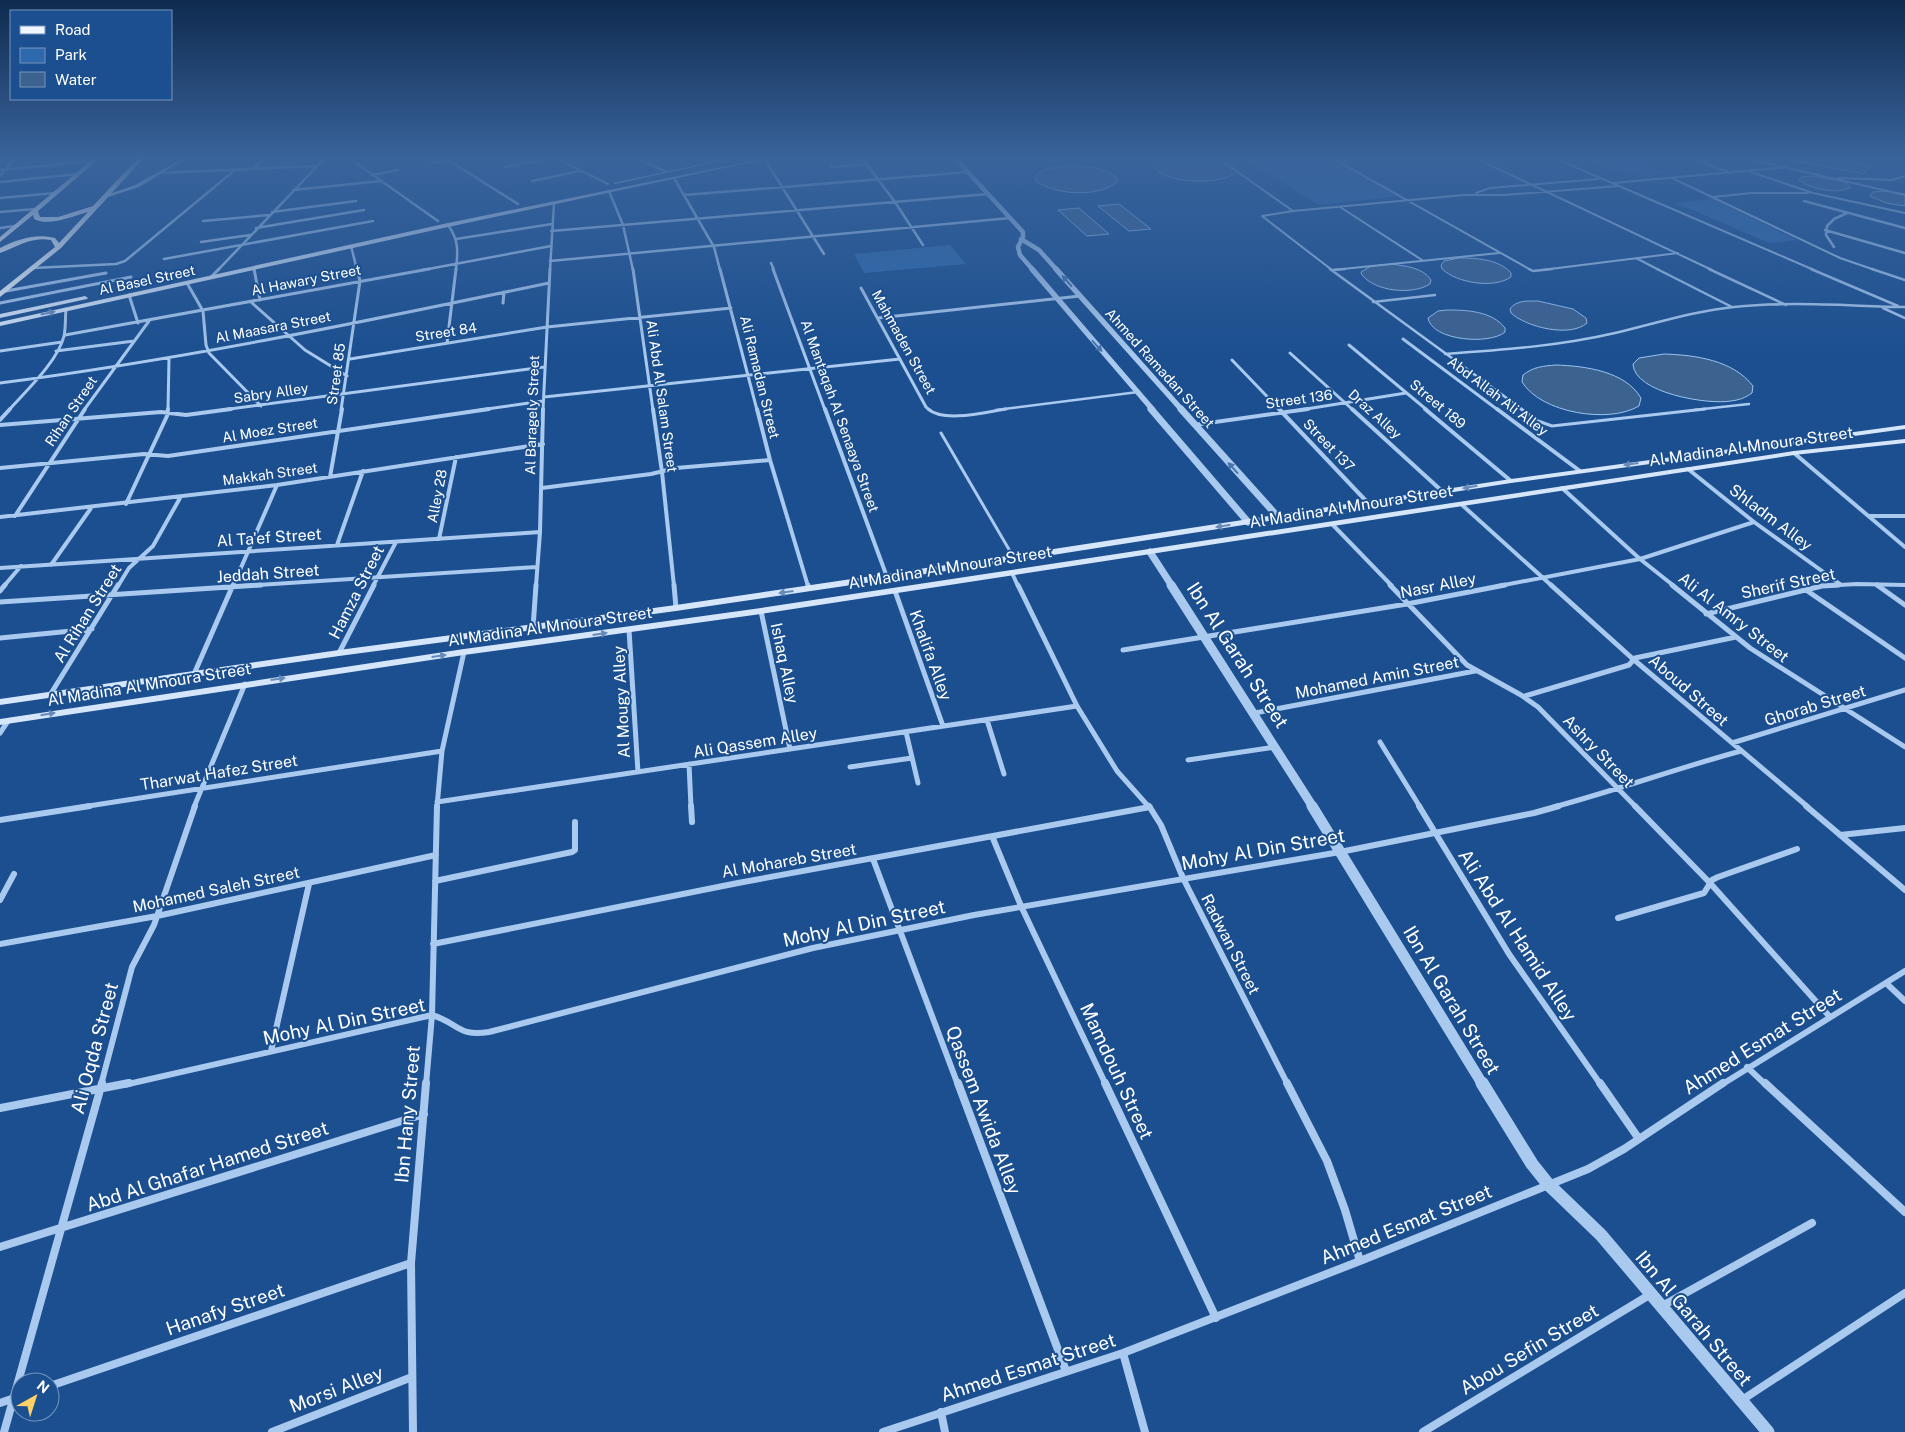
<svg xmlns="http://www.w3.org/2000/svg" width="1905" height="1432" font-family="'Public Sans',sans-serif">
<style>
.green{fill:#2e69ad}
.water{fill:#3c6290;stroke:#9cc4f0}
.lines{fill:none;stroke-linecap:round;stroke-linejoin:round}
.service-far2{stroke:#a9c9ee;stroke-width:2}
.service-far1{stroke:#a9c9ee;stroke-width:2.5}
.service{stroke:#a9c9ee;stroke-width:3}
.minor-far5{stroke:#a9c9ee;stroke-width:2.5}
.minor-far4{stroke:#a9c9ee;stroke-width:3}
.minor-far3{stroke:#a9c9ee;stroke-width:4}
.minor-far2{stroke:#a9c9ee;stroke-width:5}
.minor-far1{stroke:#a9c9ee;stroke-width:6}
.minor{stroke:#a9c9ee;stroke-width:8}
.tertiary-far5{stroke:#a9c9ee;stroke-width:4.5}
.tertiary-far4{stroke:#a9c9ee;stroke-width:5.5}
.tertiary-far3{stroke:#a9c9ee;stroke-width:7}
.tertiary-far2{stroke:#a9c9ee;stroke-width:9}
.tertiary-far1{stroke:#a9c9ee;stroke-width:11}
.tertiary{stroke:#a9c9ee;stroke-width:13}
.secondary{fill:#d6e6fa;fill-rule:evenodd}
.primary{fill:#f0f6ff;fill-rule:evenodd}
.oneway{fill:#4674ac}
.oneway2{fill:#668bba}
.labels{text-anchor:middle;stroke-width:4;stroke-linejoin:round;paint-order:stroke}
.far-street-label{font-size:14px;fill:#fff;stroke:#1b4f8f}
.street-label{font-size:16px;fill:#fff;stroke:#1b4f8f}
.near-street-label{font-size:19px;fill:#fff;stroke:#1b4f8f}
</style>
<rect width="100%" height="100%" fill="#1b4f8f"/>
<path class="green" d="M1241 158H1335L1401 194 1400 196 1319 205Z
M1580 158H1630L1669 174C1631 179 1614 173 1580 158Z
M1712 199 1797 240 1769 243 1676 203Z
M950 245 966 264 864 273 854 254Z"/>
<path class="water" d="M1169 158C1191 158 1216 154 1235 168L1236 172C1222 186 1165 184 1154 167L1155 163Z
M1777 158H1822L1869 166 1864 174Z
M1064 166C1081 166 1103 166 1117 178V182C1098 198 1055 195 1036 181L1035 177C1041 168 1054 168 1064 166Z
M1814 176 1845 182 1851 187C1839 195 1810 189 1799 180L1802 177Z
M1885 191 1905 194V206L1886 203 1870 196 1873 192Z
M1119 204 1151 229 1129 231 1098 206Z
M1079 208 1109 234 1087 236 1058 210Z
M1459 258C1476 258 1499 259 1511 273V277C1494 289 1457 283 1442 269L1441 265 1444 261Z
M1391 264C1404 266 1423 267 1431 280L1430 284C1413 295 1376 292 1362 275L1361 272 1371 266Z
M1538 301 1573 309 1586 318 1587 323C1570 338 1526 327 1511 313L1510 309C1516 300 1528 301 1538 301Z
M1447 310C1467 310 1492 311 1505 328V332C1490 345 1432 341 1428 318L1438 311Z
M1664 354C1695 355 1733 360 1753 386L1752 393C1745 398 1739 400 1731 401 1708 405 1634 393 1633 364L1639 358Z
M1556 365C1585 366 1625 371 1641 398L1639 406C1609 424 1541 413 1522 382L1523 375C1533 367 1543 366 1556 365Z"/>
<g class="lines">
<path class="service-far2" d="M1218 158 1293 211
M1332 158 1531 270
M1475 158 1712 270
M1554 158 1814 270
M1690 158 1731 173
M1744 158 1905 195
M1336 160 1361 158
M1751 172 1813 193 1905 213
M1838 178 1892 180 1905 176
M1674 179 1840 258 1875 270
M1613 183 1788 167
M1476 193 1490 188 1598 179
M1713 197 1751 193H1808
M1340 207 1422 260
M1636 258 1659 270
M1332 270 1262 216 1293 211 1464 195H1504L1618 186
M1333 270 1499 253
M1542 270 1678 253"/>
<path class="service-far1" d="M1330 269 1523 410
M1529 269 1533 271 1552 269
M1657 269 1732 307
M1709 269 1786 305
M1811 269 1898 306
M1872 269 1905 280
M1332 270 1345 269
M1373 302 1435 295
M1883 308 1905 318
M1445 354C1502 350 1559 346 1615 333 1654 324 1693 311 1734 307 1790 301 1848 306 1905 307
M926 407 930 410
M996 410 1138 392
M1694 410 1749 404"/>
<path class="service" d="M928 409C944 423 986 412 1006 409
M1521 409 1538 421 1552 426 1705 409
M941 433 1014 558"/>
<path class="minor-far5" d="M325 158H350
M349 158 438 221
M445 158 518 204
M556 158 608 184
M637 158 666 172
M711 158 718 161
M764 158 824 254
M862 158 895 202 923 245
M431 163 448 159
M505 167 551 158
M831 167 866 164
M253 169 266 158
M0 170 92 161
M159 173 316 166
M372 175 398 170
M0 176 15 158
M674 178 714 247 720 270
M532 181 580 171
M0 182 77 174
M293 190 381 181
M609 191 623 225 633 270
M684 195 968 172
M0 198 55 193
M1804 201 1905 228
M0 212 35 209
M272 212 356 201
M203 221 269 215
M448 225C459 240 458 252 456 270
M0 228 15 226
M256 228 364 210
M1825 230 1905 253
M551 231 988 194
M456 239 552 224
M201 242 250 235
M351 246 357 270
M1834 247 1826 235 1827 226 1834 219 1847 213
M164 259 373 221
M550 261 1010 218
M771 263 774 270
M33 268 116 264 125 261 235 170
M254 268V270
M218 270 325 158
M423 270 551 246
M550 270 554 203"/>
<path class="minor-far4" d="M254 269 260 300
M633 269 653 410
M720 269 757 410
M773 269 825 410
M211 277 219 269
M187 283 203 311 206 345 209 353 261 406
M861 288 926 407
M6 291 106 273
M129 295 138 323
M251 302 305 350 347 376
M0 303 131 277
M503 303 504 292
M878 318 1080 296
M65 335 429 269
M1403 339 1498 410
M447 343 456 269
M1349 345 1427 410
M0 351 62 342
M56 351 134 341
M1290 353 1353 410
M350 359 547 327 731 308
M1232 360 1280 410
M0 383C185 359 367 321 549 283
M544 397 900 359
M9 410C26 391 58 361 64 336 66 327 65 318 66 309
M84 410 149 321
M168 410 169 358
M222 410 544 367
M341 410 360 281 357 269
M480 410 543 401
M543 410 550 269
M1300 410 1406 393"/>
<path class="minor-far3" d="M653 409 662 472 674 586
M757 409 770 460 808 586
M825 409 887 577
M1279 409 1368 503
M1352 409 1443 492
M1425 409 1511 481
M1497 409 1580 471
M0 420 10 409
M0 425 161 412 186 415 231 409
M1194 425 1308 409
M1794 453 1905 547
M0 468 144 454 168 456 489 409
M1688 469 1754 522 1840 584
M330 477 342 409
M542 488 651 474 676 468 770 460
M1562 488 1640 559 1674 586
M126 504 167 416 168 409
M1461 504 1552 586
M15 516 85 409
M1869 516H1905
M0 517 277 485 543 444
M1332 524 1392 586
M439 539 456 457
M337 545 363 471
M51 565 91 508
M0 568 540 532
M1012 573 1018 586
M1877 585 1879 586
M4 586 21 566
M118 586 129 568 153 546 180 498
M233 586 277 485
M242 586 537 567
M373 586 396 542
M536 586 540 532 543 409
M1499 586 1640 559 1754 522
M1821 586 1857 584 1905 585"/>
<path class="minor-far2" d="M674 585 676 608
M808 585 809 588
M1018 585 1077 706 1117 771 1149 807
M1390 585 1467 665 1521 695 1538 707 1636 807
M1551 585 1633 659 1808 807
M1672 585 1750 648 1905 747
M1877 585 1905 605
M1806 590 1905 658
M0 591 5 585
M895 591 943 726
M0 602 261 585
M761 611 790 749
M1706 614 1822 586 1839 585
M533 628 536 585
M629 630 638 772
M0 638 92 629
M1123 650 1407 604 1505 585
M339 653 374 585
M194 674 233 585
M50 695 118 585
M1525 696 1629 665 1635 658 1736 637
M1255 713 1475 671
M987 720 1004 774
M906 732 918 783
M0 733 8 721
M1380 742 1420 807
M1732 743 1905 690
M1188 760 1276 747
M689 764 691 807
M850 767 912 758
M437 802 1077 706
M82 807 442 751
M194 807 245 684
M437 807 442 751 464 652
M1554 807C1617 790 1678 768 1741 751"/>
<path class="minor-far1" d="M691 806 692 822
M1149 806 1161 825 1183 878 1288 1085
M1419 806 1509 954 1601 1085
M1635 806 1710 883 1830 1017
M1806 806 1905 890
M0 820 90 806
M1840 835 1905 828
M992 836 1021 906 1106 1085
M873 859 958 1085
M435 881 572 852 575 850V822
M0 900 14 874
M1618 918 1704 893 1712 880 1718 877 1797 849
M0 944 157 916 436 855
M433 944 738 883 1150 807
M1886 983 1905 1001
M271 1051 309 884
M1747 1067 1766 1085
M101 1085 132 967 154 925 195 806
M124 1085 432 1015C459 1023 457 1037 489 1032L813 948 974 915 1340 852 1534 813 1559 806
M426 1085 432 1015 437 806
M1721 1085 1905 971"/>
<path class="minor" d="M958 1083 1066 1371
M1105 1083 1216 1318
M1287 1083 1327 1161 1345 1210 1360 1261
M1600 1083 1639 1139
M1765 1083 1905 1212
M0 1108 129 1083
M0 1247 424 1114
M1662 1306 1812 1223
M1123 1353 1145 1432
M50 1386 411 1263
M1742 1400 1905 1293
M0 1403 20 1396
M941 1412 945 1432
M4 1432 102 1083
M272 1432 412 1377
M413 1432 411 1263 426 1083
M883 1432 1123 1353 1360 1261 1588 1169 1624 1149 1723 1083
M1423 1432 1651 1294"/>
<path class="tertiary-far5" d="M955 158 1023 232V237L1018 247 1020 255 1033 270
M1021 239 1039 250 1057 270"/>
<path class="tertiary-far4" d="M1032 269 1153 410
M1056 269 1182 410"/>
<path class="tertiary-far3" d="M1151 409 1248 522
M1181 409 1278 517
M1150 552 1172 586"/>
<path class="tertiary-far2" d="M1171 585 1313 807"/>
<path class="tertiary-far1" d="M1312 806 1483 1085"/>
<path class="tertiary" d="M1482 1083 1532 1164 1548 1184 1601 1235 1768 1432"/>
<path class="secondary" d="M183 158H187L139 187 105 198 101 197 135 185Z
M730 158H736L615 184 613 183Z
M765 158H771L448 227 0 326V322L448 223Z
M1897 158H1905V160L1897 159Z
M85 296 88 298 87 299 0 318V314Z
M1905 425V429L1511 483 1014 561 676 611 339 656 0 705V699L339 650 676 605 1014 555 1511 479Z
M1905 439V443L1794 455 761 614 464 655 0 725V719L464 649 761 608 1794 451Z"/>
<path class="primary" d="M94 158H100L38 211 40 217H58L93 206 138 158H144L61 248 0 297V291L55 247 51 240C31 236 17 247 0 253V248C18 239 35 233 55 238L59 243 88 212C73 216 49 227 34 219L33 215 0 242V237Z"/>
</g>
<defs><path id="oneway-solid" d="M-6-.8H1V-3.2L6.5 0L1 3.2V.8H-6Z" transform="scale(1.25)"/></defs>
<g class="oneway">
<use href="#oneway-solid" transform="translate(1067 281) rotate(-131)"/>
<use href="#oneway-solid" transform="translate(1097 346) rotate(48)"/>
<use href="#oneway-solid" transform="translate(1233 468) rotate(-132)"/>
</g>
<g class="oneway2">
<use href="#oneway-solid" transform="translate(48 313) rotate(-12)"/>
<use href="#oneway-solid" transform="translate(1631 464) rotate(172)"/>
<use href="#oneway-solid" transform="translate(1470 487) rotate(170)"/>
<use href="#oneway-solid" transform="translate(1223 526) rotate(171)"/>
<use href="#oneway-solid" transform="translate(786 592) rotate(172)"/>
<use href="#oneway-solid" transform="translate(600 634) rotate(-8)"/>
<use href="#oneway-solid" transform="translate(439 656) rotate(-8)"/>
<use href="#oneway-solid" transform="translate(278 679) rotate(-8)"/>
<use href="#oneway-solid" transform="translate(48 714) rotate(-9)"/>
</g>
<linearGradient id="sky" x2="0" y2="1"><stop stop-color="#0f2b4f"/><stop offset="0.44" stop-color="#39639b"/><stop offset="1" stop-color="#39639b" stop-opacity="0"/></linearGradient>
<rect width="1905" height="358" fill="url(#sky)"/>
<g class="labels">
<g class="far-street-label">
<text transform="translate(147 280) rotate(-12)" y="5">Al Basel Street</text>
<text transform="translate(306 280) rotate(-11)" y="5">Al Hawary Street</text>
<text transform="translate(273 327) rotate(-11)" y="5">Al Maasara Street</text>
<text transform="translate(446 332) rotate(-9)" y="5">Street 84</text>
<text transform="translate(904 342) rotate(61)" y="5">Mahmaden Street</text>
<text transform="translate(1160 368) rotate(48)" y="5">Ahmed Ramadan Street</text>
<text transform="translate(336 374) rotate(-82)" y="5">Street 85</text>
<text transform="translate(760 377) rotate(76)" y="5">Ali Ramadan Street</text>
<text transform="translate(271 393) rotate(-8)" y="5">Sabry Alley</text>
<text transform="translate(662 396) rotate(82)" y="5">Ali Abd Al Salam Street</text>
<text transform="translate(1498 396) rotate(37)" y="5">Abd Allah Ali Alley</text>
<text transform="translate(1299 399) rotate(-8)" y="5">Street 136</text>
<text transform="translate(1438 404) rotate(40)" y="5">Street 189</text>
<text transform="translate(71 411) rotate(-56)" y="5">Rihan Street</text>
<text transform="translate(1375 414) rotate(42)" y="5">Draz Alley</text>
<text transform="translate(532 415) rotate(-88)" y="5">Al Baragely Street</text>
<text transform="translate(840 416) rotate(70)" y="5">Al Mantaqah Al Senaaya Street</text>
<text transform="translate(270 430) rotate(-9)" y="5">Al Moez Street</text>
<text transform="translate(1329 445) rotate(46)" y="5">Street 137</text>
<text transform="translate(270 474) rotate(-8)" y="5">Makkah Street</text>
<text transform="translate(437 496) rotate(-79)" y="5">Alley 28</text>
</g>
<g class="street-label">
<text transform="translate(1751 446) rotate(-8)" y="6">Al Madina Al Mnoura Street</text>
<text transform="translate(1351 506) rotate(-9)" y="6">Al Madina Al Mnoura Street</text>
<text transform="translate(1771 517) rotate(37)" y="6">Shladm Alley</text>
<text transform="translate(269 537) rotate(-4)" y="6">Al Ta'ef Street</text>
<text transform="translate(950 567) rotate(-9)" y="6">Al Madina Al Mnoura Street</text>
<text transform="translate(268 573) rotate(-4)" y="6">Jeddah Street</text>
<text transform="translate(1788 583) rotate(-12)" y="6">Sherif Street</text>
<text transform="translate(1438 585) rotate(-11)" y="6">Nasr Alley</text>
<text transform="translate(356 592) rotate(-63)" y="6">Hamza Street</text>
<text transform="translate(87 613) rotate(-58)" y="6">Al Rihan Street</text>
<text transform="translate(1734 617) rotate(38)" y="6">Ali Al Amry Street</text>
<text transform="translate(550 626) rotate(-8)" y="6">Al Madina Al Mnoura Street</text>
<text transform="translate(931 655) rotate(70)" y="6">Khalifa Alley</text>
<text transform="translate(785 663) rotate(78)" y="6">Ishaq Alley</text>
<text transform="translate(1377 677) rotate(-11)" y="6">Mohamed Amin Street</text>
<text transform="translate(149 684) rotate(-9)" y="6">Al Madina Al Mnoura Street</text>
<text transform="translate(1689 690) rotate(41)" y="6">Aboud Street</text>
<text transform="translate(621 702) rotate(-93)" y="6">Al Mougy Alley</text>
<text transform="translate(1815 705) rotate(-17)" y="6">Ghorab Street</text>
<text transform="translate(755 742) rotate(-9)" y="6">Ali Qassem Alley</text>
<text transform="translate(1599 751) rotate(46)" y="6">Ashry Street</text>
<text transform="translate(219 772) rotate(-9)" y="6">Tharwat Hafez Street</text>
<text transform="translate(789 860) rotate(-10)" y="6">Al Mohareb Street</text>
<text transform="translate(216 889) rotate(-12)" y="6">Mohamed Saleh Street</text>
<text transform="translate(1231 944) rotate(63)" y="6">Radwan Street</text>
</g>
<g class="near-street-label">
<text transform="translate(1238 655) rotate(57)" y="7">Ibn Al Garah Street</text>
<text transform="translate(1263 849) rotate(-10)" y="7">Mohy Al Din Street</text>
<text transform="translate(864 923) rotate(-12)" y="7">Mohy Al Din Street</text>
<text transform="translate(1518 935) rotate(57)" y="7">Ali Abd Al Hamid Alley</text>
<text transform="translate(1452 1000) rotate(59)" y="7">Ibn Al Garah Street</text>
<text transform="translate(344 1021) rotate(-12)" y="7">Mohy Al Din Street</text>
<text transform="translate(1762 1041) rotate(-32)" y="7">Ahmed Esmat Street</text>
<text transform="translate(94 1048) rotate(-75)" y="7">Ali Oqda Street</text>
<text transform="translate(1117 1071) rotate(65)" y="7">Mamdouh Street</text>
<text transform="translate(984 1110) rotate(69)" y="7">Qassem Awida Alley</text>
<text transform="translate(407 1114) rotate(-85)" y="7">Ibn Hany Street</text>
<text transform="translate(207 1166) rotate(-18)" y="7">Abd Al Ghafar Hamed Street</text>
<text transform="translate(1406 1224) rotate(-22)" y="7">Ahmed Esmat Street</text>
<text transform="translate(225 1309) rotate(-19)" y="7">Hanafy Street</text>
<text transform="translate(1694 1318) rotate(50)" y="7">Ibn Al Garah Street</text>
<text transform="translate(1529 1349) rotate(-31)" y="7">Abou Sefin Street</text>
<text transform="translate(1028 1367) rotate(-18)" y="7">Ahmed Esmat Street</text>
<text transform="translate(336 1389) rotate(-21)" y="7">Morsi Alley</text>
</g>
</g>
<rect x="10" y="10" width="162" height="90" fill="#1b4f8f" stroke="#7695bc"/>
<rect x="20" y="26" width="25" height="8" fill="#f0f6ff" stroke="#7695bc"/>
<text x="55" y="35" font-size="15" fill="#ffffff">Road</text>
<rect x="20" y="48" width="25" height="15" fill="#2e69ad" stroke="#7695bc"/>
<text x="55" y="60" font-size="15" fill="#ffffff">Park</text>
<rect x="20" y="72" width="25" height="15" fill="#3c6290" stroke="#7695bc"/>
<text x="55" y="85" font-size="15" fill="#ffffff">Water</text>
<g transform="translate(35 1397) rotate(39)"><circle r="24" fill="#1b4f8f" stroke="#7695bc"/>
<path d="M0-4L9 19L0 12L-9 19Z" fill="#ffd166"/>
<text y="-8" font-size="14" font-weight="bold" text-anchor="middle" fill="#ffffff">N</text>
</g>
</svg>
